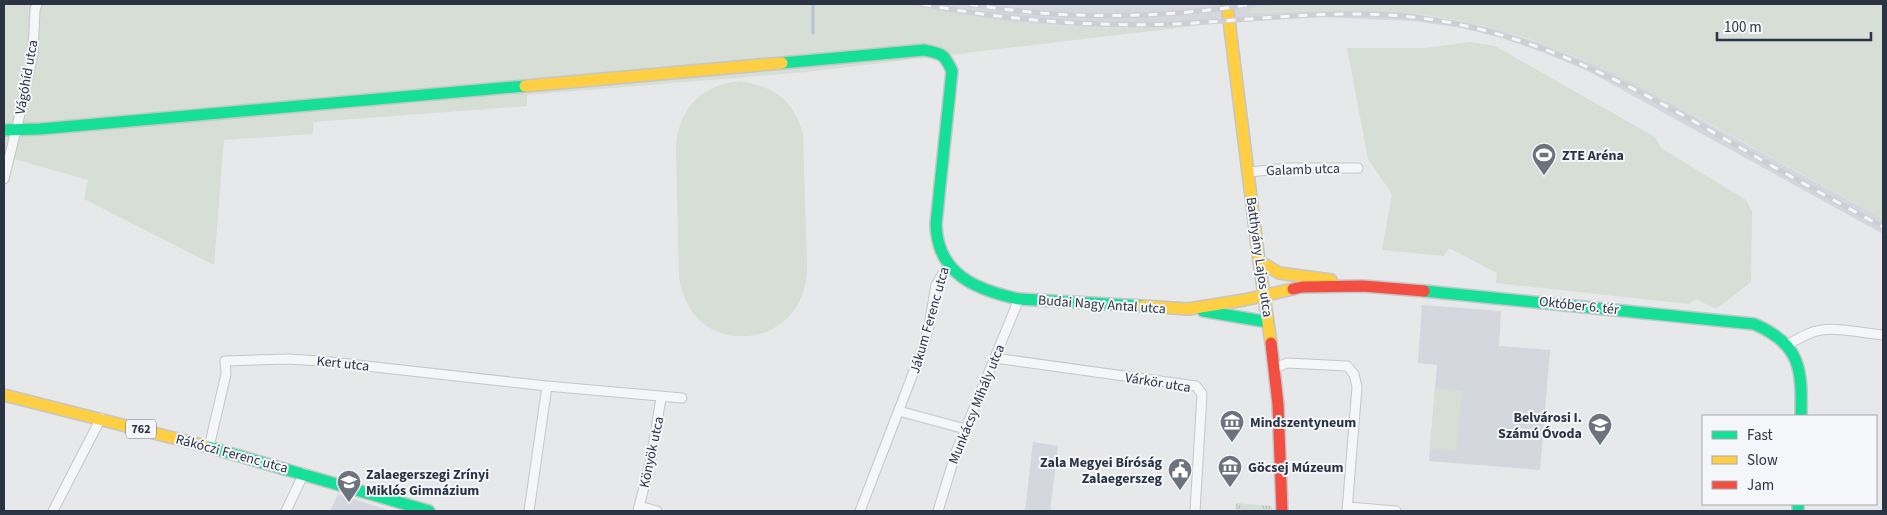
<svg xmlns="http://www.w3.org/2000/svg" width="1887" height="515" font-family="'Source Sans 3',sans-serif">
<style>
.built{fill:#d4d7dd}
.green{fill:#d6ded6}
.park{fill:url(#park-tufts)}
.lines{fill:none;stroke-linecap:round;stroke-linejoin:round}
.stream{stroke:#b4c4d5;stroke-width:3}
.street-casing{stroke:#c4c6c8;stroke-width:11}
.fast-casing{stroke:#c4c6c8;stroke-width:14}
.slow-casing{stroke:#c4c6c8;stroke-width:14}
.jam-casing{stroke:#c4c6c8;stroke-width:14}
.street{stroke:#f5f6f7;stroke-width:9}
.fast{stroke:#16e098;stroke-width:11}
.slow{stroke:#ffcf43;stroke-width:11}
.jam{stroke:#f24e42;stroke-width:11}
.rail-casing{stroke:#cecfd2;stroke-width:5}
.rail{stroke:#f4f6f9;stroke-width:3;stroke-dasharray:9;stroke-linecap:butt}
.labels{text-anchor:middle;stroke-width:4;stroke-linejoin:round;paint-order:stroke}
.shield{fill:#f4f6f9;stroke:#676e7b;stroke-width:1}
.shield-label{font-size:12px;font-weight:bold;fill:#2b3445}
.street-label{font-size:14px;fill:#2b3445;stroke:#f4f6f9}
.poi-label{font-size:14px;font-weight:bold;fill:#2b3445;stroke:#f4f6f9;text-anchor:start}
</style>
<defs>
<pattern id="park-tufts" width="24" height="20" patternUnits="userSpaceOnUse" patternTransform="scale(1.25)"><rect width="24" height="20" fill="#d6ded6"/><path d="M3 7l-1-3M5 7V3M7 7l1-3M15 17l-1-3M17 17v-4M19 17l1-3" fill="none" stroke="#b8bfb9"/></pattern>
</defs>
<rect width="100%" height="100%" fill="#e6e8ea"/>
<path class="built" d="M907 4 1111 5 1282 4 1250 9V13L1361 9 1402 12 1471 23 1503 31 1545 45 1619 75 1883 219V234L1590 72 1547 54 1502 38 1462 28 1413 21 1321 17 1138 27H1082L1014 23 948 13Z
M1422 305 1501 311 1499 346 1550 350 1540 470 1429 461 1437 365 1418 363Z
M1033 442 1058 446 1050 511H1025Z
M338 494 391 511H330Z"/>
<path class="green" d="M4 4H907C965 16 1024 26 1084 27 1126 28 1168 26 1210 24L806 72 527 95V106L313 122V134L224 140 214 265 84 199 88 180 4 156Z
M1282 4H1883V219C1823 186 1762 152 1701 119 1628 80 1554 41 1472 23 1398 7 1324 9 1250 13L1249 9Z
M1470 42 1495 46 1655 137 1661 148 1746 200 1752 211 1751 282 1716 309 1696 299 1688 304 1496 283 1497 273 1449 248 1444 256 1382 250 1392 194 1368 159 1347 48H1426Z
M740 81C774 87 793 99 803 134 804 167 805 199 806 232 806 250 809 268 805 285 797 324 758 345 721 333 696 325 684 303 679 278L676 147C679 108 701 85 740 81Z
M1435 388 1462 391 1456 451 1430 449Z"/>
<path class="park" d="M1236 503 1272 506V511H1236Z"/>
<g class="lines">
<path class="stream" d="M813 5V33"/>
<defs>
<path id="street" d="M1249 172 1289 168H1358
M4 179 21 110 33 53 35 10 37 4
M1787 345C1794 341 1801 337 1808 334 1830 324 1860 333 1883 335
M995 358 1196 386 1202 394 1195 511
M1275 368 1287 363 1347 366 1354 374 1357 387 1347 511
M899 411 965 429
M209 447 226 374 225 361 288 359 321 361 547 386 682 398
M639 506 657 511
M1348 507 1396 511
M53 511 101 418
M286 511 304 473
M529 511 547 386
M638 511 651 459 661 398
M860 511 922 350 929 326 936 285 948 265
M938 511 956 452 1019 299"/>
<path id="fast" d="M782 63 924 50C943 54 944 54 952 71L936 224C937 274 976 290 1019 299L1143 306
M4 130 40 129 525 86
M1424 291 1754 324C1801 344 1802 369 1801 416
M1203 311 1268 322
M205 446 429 511
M1798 504V511"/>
<path id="slow" d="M1227 4 1259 261 1271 343
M525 86 782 63
M1259 261 1279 273 1331 280
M1143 306 1188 309 1244 300 1293 289
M4 395 205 446"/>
<path id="jam" d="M1293 289 1302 287 1363 286 1424 291
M1271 343 1278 404 1282 511"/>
</defs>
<use href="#street" class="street-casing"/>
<use href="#fast" class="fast-casing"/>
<use href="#slow" class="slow-casing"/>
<use href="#jam" class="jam-casing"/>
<use href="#street" class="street"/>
<use href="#fast" class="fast"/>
<use href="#slow" class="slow"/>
<use href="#jam" class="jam"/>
<defs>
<path id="rail" d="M922 4C1006 20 1089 27 1175 24 1259 20 1344 7 1428 19 1546 36 1645 93 1746 151 1791 177 1837 202 1883 227
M969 4C1062 20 1159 19 1253 4"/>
</defs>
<use href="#rail" class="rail-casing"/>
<use href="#rail" class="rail"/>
</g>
<defs>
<symbol id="stadium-pin" viewBox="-11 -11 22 30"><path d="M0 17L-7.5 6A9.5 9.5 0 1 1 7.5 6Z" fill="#6c737f" stroke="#f4f6f9"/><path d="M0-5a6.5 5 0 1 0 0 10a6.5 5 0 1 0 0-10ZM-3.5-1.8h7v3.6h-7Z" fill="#fff"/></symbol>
<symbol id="museum-pin" viewBox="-11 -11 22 30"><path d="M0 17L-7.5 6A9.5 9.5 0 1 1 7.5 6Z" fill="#6c737f" stroke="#f4f6f9"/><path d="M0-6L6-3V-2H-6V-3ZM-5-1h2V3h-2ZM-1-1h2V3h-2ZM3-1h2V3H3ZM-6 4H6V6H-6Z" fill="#fff"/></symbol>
<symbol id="school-pin" viewBox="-11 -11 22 30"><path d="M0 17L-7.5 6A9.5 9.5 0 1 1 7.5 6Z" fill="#6c737f" stroke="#f4f6f9"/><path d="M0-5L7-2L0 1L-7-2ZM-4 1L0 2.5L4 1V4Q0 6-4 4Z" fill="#fff"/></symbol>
<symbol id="civic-pin" viewBox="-11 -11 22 30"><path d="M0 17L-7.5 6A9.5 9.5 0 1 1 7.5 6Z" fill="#6c737f" stroke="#f4f6f9"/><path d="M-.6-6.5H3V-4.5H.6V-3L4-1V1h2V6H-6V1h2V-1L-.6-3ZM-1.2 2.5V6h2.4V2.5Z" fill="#fff"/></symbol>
</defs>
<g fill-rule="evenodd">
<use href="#stadium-pin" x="1530" y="141" width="28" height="38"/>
<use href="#museum-pin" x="1218" y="408" width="28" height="38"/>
<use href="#school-pin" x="1586" y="411" width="28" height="38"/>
<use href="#museum-pin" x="1216" y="453" width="28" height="38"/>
<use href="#civic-pin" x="1166" y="456" width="28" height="38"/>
<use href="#school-pin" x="335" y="468" width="28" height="38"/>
</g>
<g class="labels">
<rect class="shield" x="126" y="419.5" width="30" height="19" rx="4"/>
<g class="shield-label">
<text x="141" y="433">762</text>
</g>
<g class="street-label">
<text transform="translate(26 77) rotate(-80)" y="5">Vágóhíd utca</text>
<text transform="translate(1303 169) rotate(-2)" y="5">Galamb utca</text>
<text transform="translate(1260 257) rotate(82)" y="5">Batthyány Lajos utca</text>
<text transform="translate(1102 304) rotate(4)" y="5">Budai Nagy Antal utca</text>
<text transform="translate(1579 305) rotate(6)" y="5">Október 6. tér</text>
<text transform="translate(929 320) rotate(-74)" y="5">Jákum Ferenc utca</text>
<text transform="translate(343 363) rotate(6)" y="5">Kert utca</text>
<text transform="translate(1158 382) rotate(9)" y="5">Várkör utca</text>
<text transform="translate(976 404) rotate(-68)" y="5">Munkácsy Mihály utca</text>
<text transform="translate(651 452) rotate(-78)" y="5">Könyök utca</text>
<text transform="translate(232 453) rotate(15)" y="5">Rákóczi Ferenc utca</text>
</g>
<g class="poi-label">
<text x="1562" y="160">ZTE Aréna</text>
<text x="1582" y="422" text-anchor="end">Belvárosi I.<tspan x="1582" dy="16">Számú Óvoda</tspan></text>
<text x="1250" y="427">Mindszentyneum</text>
<text x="1162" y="467" text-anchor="end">Zala Megyei Bíróság<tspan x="1162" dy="16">Zalaegerszeg</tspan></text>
<text x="1248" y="472">Göcsej Múzeum</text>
<text x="366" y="479">Zalaegerszegi Zrínyi<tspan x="366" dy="16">Miklós Gimnázium</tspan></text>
</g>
</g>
<rect width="1887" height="515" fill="none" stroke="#2b3445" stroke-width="10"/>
<rect x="1702" y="415" width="175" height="90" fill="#f4f6f9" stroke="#a4a8b1"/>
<rect x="1712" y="431" width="25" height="8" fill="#16e098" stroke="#a4a8b1"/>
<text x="1747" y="440" font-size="15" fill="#2b3445">Fast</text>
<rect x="1712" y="456" width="25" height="8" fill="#ffcf43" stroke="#a4a8b1"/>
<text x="1747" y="465" font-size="15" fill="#2b3445">Slow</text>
<rect x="1712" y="481" width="25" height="8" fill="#f24e42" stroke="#a4a8b1"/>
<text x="1747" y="490" font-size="15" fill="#2b3445">Jam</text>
<path d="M1717 32v8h154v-8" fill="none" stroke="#2b3445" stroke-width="2.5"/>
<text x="1724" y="32" font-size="15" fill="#2b3445" stroke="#f4f6f9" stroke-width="4" paint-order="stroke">100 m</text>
</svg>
